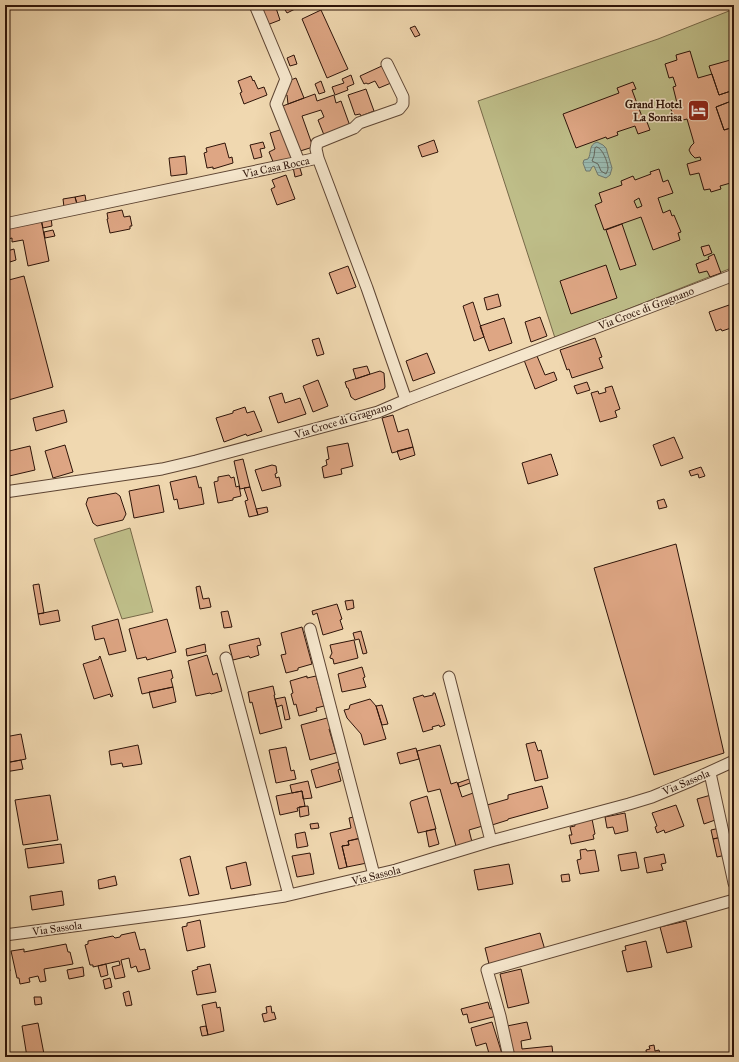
<svg xmlns="http://www.w3.org/2000/svg" width="739" height="1062" font-family="'IM FELL Great Primer',serif">
<style>
.green{fill:#bebd88;stroke:#766848}
.water{fill:url(#water-rules);stroke:#6f776d}
.lines{fill:none;stroke-linecap:round;stroke-linejoin:round}
.shore{stroke:#64665c;stroke-width:1}
.building{fill:#dea684;stroke:#2e1409;fill-rule:evenodd}
.minor-casing{stroke:#5e4533;stroke-width:13}
.minor{stroke:#f5e6cc;stroke-width:11}
.labels{text-anchor:middle;stroke-width:3;stroke-linejoin:round;paint-order:stroke}
.poi-label{font-size:11px;font-weight:bold;fill:#2e1409;stroke:#f5e6cc;text-anchor:end}
.street-label{font-size:11px;fill:#2e1409;stroke:#f5e6cc}
</style>
<defs>
<pattern id="water-rules" width="6" height="5" patternUnits="userSpaceOnUse"><rect width="6" height="5" fill="#9ab9af"/><path d="M0 2.5h6" fill="none" stroke="#859e95"/></pattern>
</defs>
<rect width="100%" height="100%" fill="#f0d8b0"/>
<filter id="stains"><feTurbulence type="fractalNoise" baseFrequency=".005" numOctaves="4"/><feColorMatrix values="0 0 0 0 .2 0 0 0 0 .09 0 0 0 0 .02 0 0 0 .5 -.17"/></filter>
<radialGradient id="worn" r=".72"><stop offset=".6" stop-color="#630" stop-opacity="0"/><stop offset="1" stop-color="#630" stop-opacity=".3"/></radialGradient>
<path class="green" d="M734 9V267L555 338 478 101 658 39Z
M130 528 153 612 122 619 94 539Z"/>
<path class="water" d="M597 142 603 145 606 148 612 168 610 175 606 178 598 175 594 166 592 167 590 171H586L583 163 584 160 588 159C592 153 588 145 597 142Z"/>
<g class="lines">
<path class="shore" d="M597 147C603 149 607 161 608 167 608 171 607 171 606 174L601 171 598 164 592 161 594 156 595 148Z"/>
</g>
<path class="building" d="M268 5H275L280 20 267 25 261 8Z
M282 5H303L287 13Z
M321 10 348 69 327 78 302 19Z
M415 26 420 35 415 37 410 28Z
M690 51 698 78 712 74 719 95 734 90V100L716 107 724 130 731 128 733 136H734V182L720 186 721 189 711 192 710 189 704 190 699 173 690 175 687 164 701 160 700 157 695 158 691 154 689 150 691 146 694 143 687 119 675 122 671 109 678 107 673 87 676 86 673 77 669 78 665 64 677 60 676 55Z
M294 55 297 64 290 66 287 58Z
M734 59V90L719 95 709 66Z
M384 65 391 83 379 88 375 81 368 84 366 83 364 84 360 76Z
M351 75 354 84 347 87 348 90 335 95 332 87 344 83 342 79Z
M251 76 253 81 254 80 258 89 264 87 267 95 244 104 240 93 242 92 238 81Z
M296 78 304 98 288 104 287 95H285L288 81Z
M321 81 325 92 319 94 315 84Z
M633 82 636 89 632 90 644 122H647L650 130 638 134 635 126 617 132 618 135 607 139 606 137 576 148 563 114 619 93 617 88Z
M366 89 374 111 361 116 360 114 355 115 348 95Z
M315 94 317 101 334 95 336 103 341 101 350 126 324 135 318 120 324 117 321 110 302 116 313 147 297 152 280 107Z
M734 100V127L724 130 716 107Z
M283 129 295 159 274 164 269 152 275 149 270 133Z
M434 140 438 152 422 157 418 146Z
M263 142 265 148 260 149 262 157 254 159 250 145Z
M225 143 229 158 232 157 233 163 213 169V167L207 168 204 153 207 152 206 148Z
M185 156 187 174 171 176 169 158Z
M299 165 302 175 295 177 293 167Z
M659 169 663 182 668 180 673 193 658 198 663 213 670 210 672 216 674 215 681 232 678 233 680 240 653 250 641 217 604 230 595 205 602 202 599 193 622 185 621 181 633 176 635 180 651 174 650 172ZM639 198 642 206 637 208 634 201Z
M286 175 295 199 277 205 271 189 275 187 272 180Z
M85 195 86 201H84L85 203 77 204 75 197Z
M75 197 77 204 64 207 63 199Z
M122 210 124 217 130 216 132 226H130V229L110 233 107 219H108L107 213Z
M51 217 52 226 43 228 41 219Z
M41 219 49 261 28 266 23 240 12 242V238L5 240V227Z
M622 224 636 265 620 270 606 230Z
M53 230 55 236 45 238 44 232Z
M709 245 712 253 704 256 701 247Z
M14 249 16 260 10 262 7 251Z
M714 254 721 273 710 277 707 271 699 273 696 264 709 259 708 257Z
M606 265 617 298 571 314 560 281Z
M348 266 356 287 337 294 329 273Z
M24 276 53 387 5 401V281Z
M498 294 501 306 487 310 484 298Z
M473 302 484 337 474 341 463 306Z
M732 304 734 310V327L722 331 721 329 716 331 709 312Z
M540 317 547 336 531 342 525 322Z
M504 318 512 343 489 351 480 326Z
M319 338 324 354 317 356 312 340Z
M595 338 602 357 599 358 603 368 572 378 569 369 567 370 560 350Z
M427 353 435 373 413 381 406 361Z
M537 356 545 375 554 372 557 380 535 389 524 360Z
M367 366 370 374 356 379 353 369Z
M380 371 384 373 385 387 384 389 355 400 351 397 348 388H347L345 382Z
M318 380 328 406 313 412 303 386Z
M587 382 590 390 577 394 574 386Z
M612 386 620 409 615 411 617 417 600 422 591 393 598 391 599 394 606 392 605 388Z
M282 393 285 403 300 398 306 414 278 423 269 397Z
M245 407 247 413 254 411 262 431 247 436 246 434 224 442 216 418 233 413V411Z
M64 410 67 422 36 431 33 418Z
M393 415 398 432 408 429 413 447 392 453 382 418Z
M674 437 683 458 661 466 653 445Z
M348 443 353 466 341 469 342 474 324 478 322 467 327 465 326 460 329 459 327 447Z
M65 445 73 472 53 478 45 451Z
M30 446 35 470 5 477V452Z
M413 447 415 455 400 460 397 451Z
M551 454 558 475 528 484 522 463Z
M243 459 250 487 240 489 234 461Z
M272 465 276 466 277 473 275 474 276 478 279 477 281 486 262 491 255 470Z
M701 467 705 476 699 478 698 474 691 476 689 471Z
M229 475 231 478 234 477 236 487 239 486 241 496 233 498V500L218 503 214 482 218 481V477Z
M196 476 199 488 201 487 204 504 179 509 177 499 174 500 170 482Z
M159 485 164 512 134 518 129 491Z
M250 487 258 515 249 517 245 501 248 500 244 488Z
M116 493 120 496 126 514 123 520 97 526 93 523 86 504 88 498Z
M664 499 667 507 659 509 657 501Z
M267 507 268 512 258 515 256 509Z
M676 544 724 753 654 775 594 568Z
M39 584 44 613 38 614 33 585Z
M200 586 203 599 209 598 211 607 200 609 196 587Z
M353 600 354 608 347 610 345 601Z
M337 604 342 619 340 620 343 629 323 635 317 613 313 615 312 611Z
M58 610 60 621 40 625 38 614Z
M228 611 232 627 224 628 221 612Z
M118 619 126 651 109 655 104 638 95 640 92 626Z
M167 619 176 652 147 660 146 657 137 659 129 629Z
M302 627 312 664 298 668V670L286 673 281 655 286 654 281 633Z
M361 631 367 653 363 654 359 639 355 640 353 633Z
M259 638 261 645 257 646 259 655 250 658 249 656 233 660 229 645Z
M354 640 358 658 334 664 333 659 330 658V657L332 653 330 645Z
M205 644 206 652 187 656 186 649Z
M207 655 213 675 217 673 222 691 211 694 210 693 196 696 188 661Z
M100 656 113 696 111 697 110 694 94 699 83 664 99 659V657Z
M362 667 365 677 363 678 366 687 342 692 338 674Z
M171 670 173 678 171 679 173 687 142 694 138 678Z
M307 676V678L316 676 324 706 316 708 317 711 299 716 296 704 294 705 291 694 293 693 290 681Z
M273 686 275 695H274L282 728 260 734 252 702 250 703 248 692Z
M173 687 176 702 153 708 149 692Z
M433 693H435L445 725 440 727 439 725 432 727 433 729 423 732 413 698 423 695 424 697 433 695Z
M285 697 290 719 285 720 282 705 277 707 275 699Z
M370 699 376 706 386 739 364 745 361 734 347 718 344 710 349 709 350 705Z
M382 705 388 724 382 725 376 706Z
M327 718 331 719 334 728 329 729 336 753 310 760 301 725Z
M21 734 26 759 5 763V737Z
M535 742 538 751 541 750 548 778 535 781 526 744Z
M138 745 142 764 123 767 122 763 111 765 109 751Z
M440 745 451 784 457 782 462 797 476 792 486 825 469 830 472 842 456 846 440 789 428 792 417 751Z
M286 747 291 771 294 770 296 779 276 783 269 750Z
M416 748 419 759 400 764 397 753Z
M21 760 23 769 5 772V763Z
M338 762 340 769 338 770 341 781 316 788 311 770Z
M472 778 473 782 459 787 458 783Z
M308 781 312 798 303 799 302 791 292 793 290 785Z
M542 786 548 808 508 819V820L492 825 487 805 508 799V795Z
M302 791 305 806 297 808 298 811 280 815 276 796Z
M50 795 58 840 23 845 15 800Z
M711 795 718 819 704 824 697 799Z
M427 796 436 829 418 833 410 803 411 801Z
M676 805 684 826 665 833 664 830 657 833 655 827 657 826 652 813Z
M308 806 309 815 300 817 299 807Z
M625 813 628 831 615 834 613 827 607 828 605 817Z
M358 816 360 838 348 841 349 845 342 846 347 867 339 869 330 833 351 828 349 818Z
M592 819 595 834 593 835 594 839 571 844 569 835H572L570 827 575 826 574 822Z
M318 823 319 828 311 829 310 824Z
M720 828 722 837 713 839 711 830Z
M435 829 439 844 429 847 426 831Z
M305 832 308 846 297 848 295 834Z
M722 837 726 855 717 857 713 839Z
M362 838 367 863 347 867 342 846 349 845 348 841Z
M61 844 64 863 28 868 25 849Z
M586 849 587 851 595 850 599 871 580 874 577 860 581 859 580 850Z
M636 852 639 868 621 871 618 855Z
M310 853 314 874 297 877 292 856Z
M664 854 666 863 661 864 663 870 647 873 644 858Z
M190 856 199 894 189 896 180 859Z
M246 862 251 885 231 889 226 867Z
M509 864 513 884 478 890 474 870Z
M569 874 570 881 562 882 561 875Z
M115 876 117 885 99 889 98 880Z
M62 891 64 905 32 910 30 896Z
M200 920 205 947 187 951 182 927 187 926V923Z
M686 921 692 947 667 953 660 927Z
M135 932 140 950 145 949 150 969 138 972 136 966 131 968 129 958 121 960 125 977 115 979 112 967 120 965 119 961 93 967V965H90L85 945 88 944V941L113 936 115 938 120 937 121 935Z
M540 933 545 950 489 964 485 948Z
M646 941 652 967 627 972 622 951 626 950 625 946Z
M66 944 68 952H70L73 964 44 969 46 981 40 982 38 976 29 978 30 982 20 984 19 978H17L11 951 24 949V952Z
M5 948H6L10 971 5 972Z
M106 964 108 975 101 977 98 966Z
M210 964 216 992 197 995 192 971 198 969 197 967Z
M83 967 84 976 69 979 67 970Z
M521 969 529 1003 508 1008 500 974Z
M110 978 112 987 105 989 103 980Z
M129 991 132 1005 126 1006 123 993Z
M34 997H41L42 1004 35 1005Z
M216 1002 217 1008 220 1007 224 1031 208 1035 202 1005Z
M488 1002 490 1009 495 1008 497 1016 469 1023 467 1014 463 1015 461 1009Z
M271 1006 272 1013 274 1012 276 1019 264 1022 262 1014 267 1013 266 1007Z
M492 1022 503 1057H490L486 1043 476 1046 471 1028Z
M527 1022 531 1039 521 1041 522 1049 552 1046 553 1055 544 1057H538V1055H534L535 1057H513L507 1026Z
M38 1023 44 1054 27 1057 22 1026Z
M206 1026 208 1035 202 1036 200 1027Z
M654 1045 655 1051 659 1050 660 1054 647 1057 646 1050 650 1049 649 1046Z
M670 1053V1057H655V1055Z"/>
<g class="lines">
<defs>
<path id="minor" d="M255 5 286 79 276 104 299 162
M387 64 403 97V104L399 109 359 123 354 128 317 143 316 149 318 158 367 288 406 400
M5 224 318 158
M5 492 162 469 196 461 378 412 406 400 734 275
M310 629 374 875
M226 658 289 895
M449 677 491 841
M710 773 734 883
M5 935 187 911 285 896 396 870 491 841 629 804 652 797 688 782 734 761
M509 1057 500 1016 487 970 734 900"/>
</defs>
<use href="#minor" class="minor-casing"/>
<use href="#minor" class="minor"/>
</g>
<defs>
<symbol id="hotel-square" viewBox="-11 -11 22 22"><rect x="-9" y="-9" width="18" height="18" rx="4" fill="#8f2418" stroke="#f5e6cc"/><path d="M-6-4.5h1.5V1H6V5H4.5V3h-9V5H-6ZM-4 0a1.8 1.8 0 1 1 3.6 0ZM.5 0V-2.5h3Q6-2.5 6 0Z" fill="#fff"/></symbol>
</defs>
<g fill-rule="evenodd">
<use href="#hotel-square" x="686" y="98" width="25" height="25"/>
</g>
<g class="labels">
<g class="poi-label">
<text x="682" y="108">Grand Hotel<tspan x="682" dy="13">La Sonrisa</tspan></text>
</g>
<g class="street-label">
<text transform="translate(276 167) rotate(-12)" y="4">Via Casa Rocca</text>
<text transform="translate(646 308) rotate(-21)" y="4">Via Croce di Gragnano</text>
<text transform="translate(343 420) rotate(-17)" y="4">Via Croce di Gragnano</text>
<text transform="translate(686 782) rotate(-23)" y="4">Via Sassola</text>
<text transform="translate(376 875) rotate(-14)" y="4">Via Sassola</text>
<text transform="translate(57 928) rotate(-8)" y="4">Via Sassola</text>
</g>
</g>
<rect width="739" height="1062" fill="none" stroke="#f0d8b0" stroke-width="20"/>
<rect x="6" y="6" width="727" height="1050" fill="none" stroke="#2e1409" stroke-width="2"/>
<rect x="10" y="10" width="719" height="1042" fill="none" stroke="#2e1409"/>
<rect width="100%" height="100%" filter="url(#stains)"/>
<rect width="100%" height="100%" fill="url(#worn)"/>
</svg>
